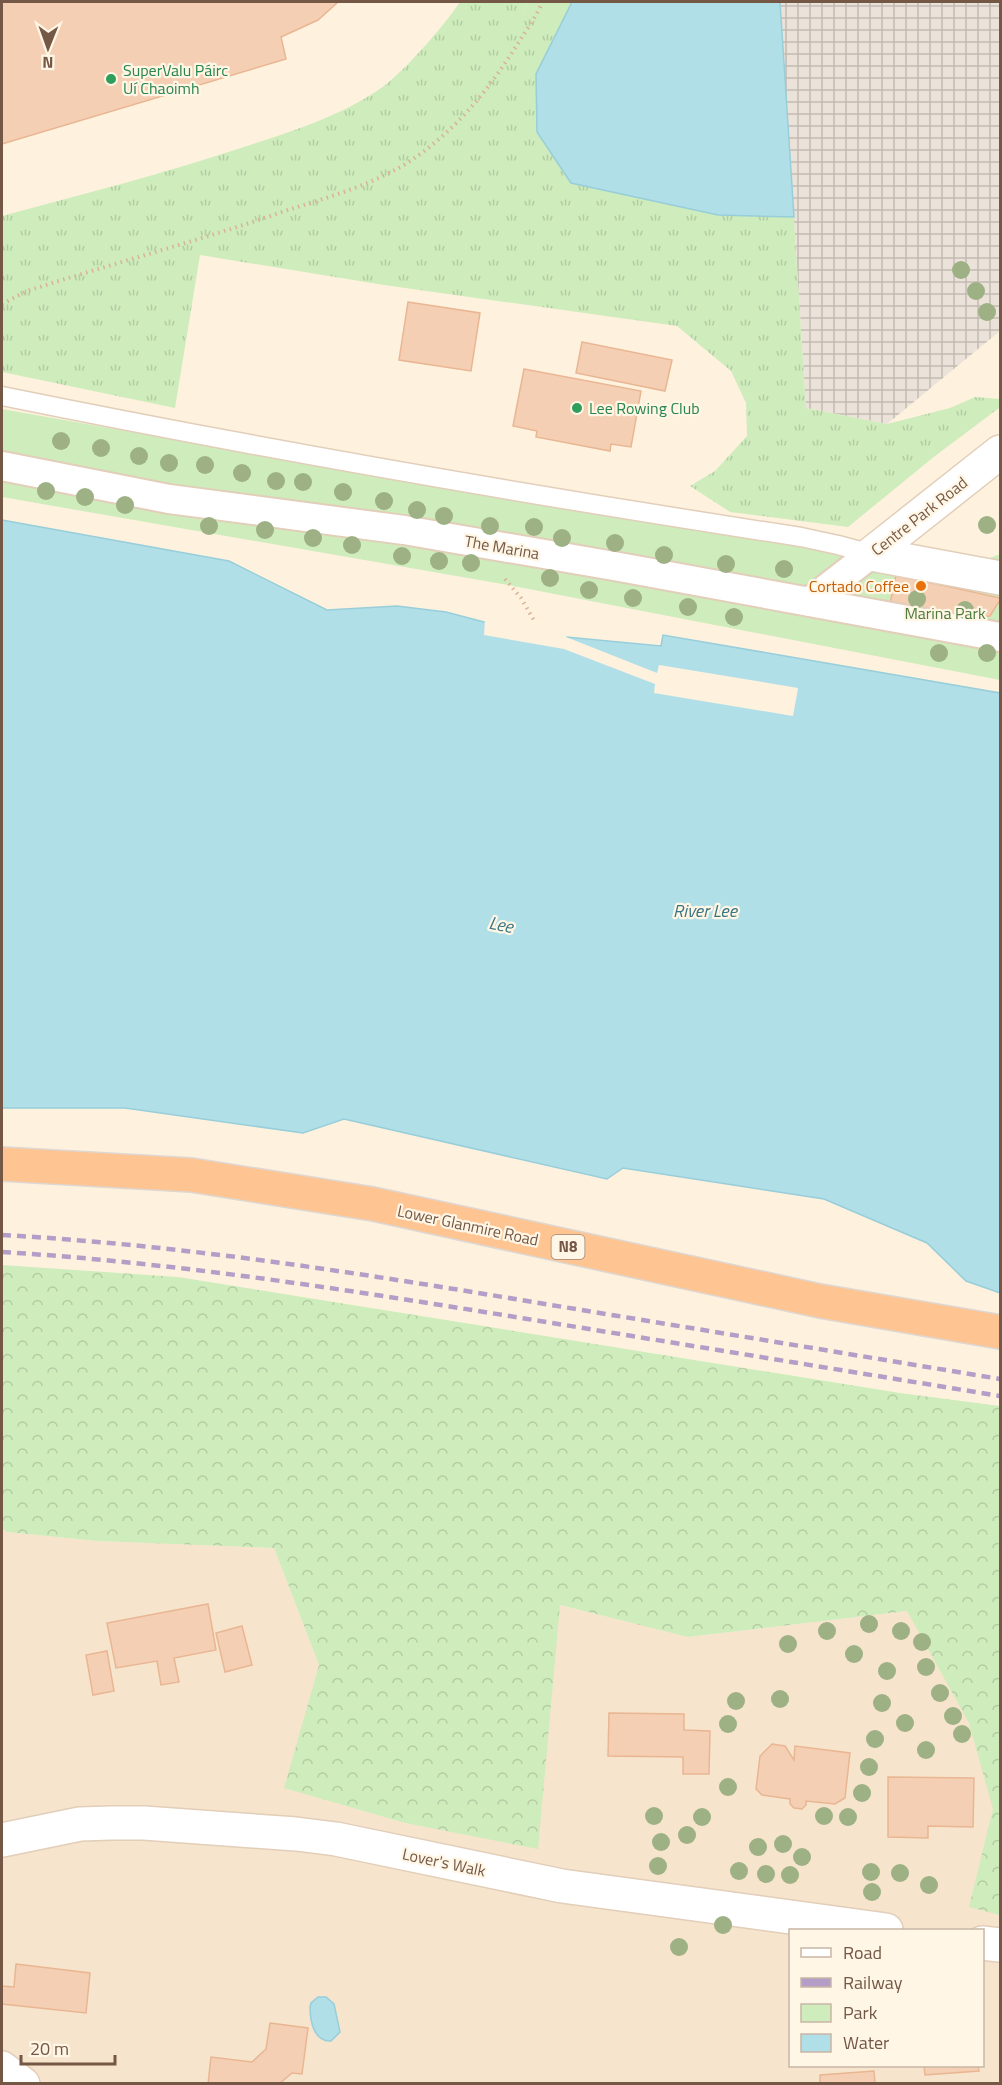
<svg xmlns="http://www.w3.org/2000/svg" width="1002" height="2085" font-family="'Titillium Web',sans-serif">
<style>
.residential{fill:#f6e4cc;fill-rule:evenodd}
.industrial{fill:url(#industrial-grid)}
.grass{fill:url(#grass-tufts)}
.forest{fill:url(#forest-crowns)}
.green{fill:#ceecbc}
.water{fill:#b1dfe8;stroke:#97ceda;stroke-width:1.5}
.pier{fill:#fef2de}
.building{fill:#f5cfb3;stroke:#e9b693;stroke-width:1.5}
.lines{fill:none;stroke-linecap:round;stroke-linejoin:round}
.service-casing{stroke:#e2ceb9;stroke-width:21}
.pedestrian-casing{stroke:#e2ceb9;stroke-width:32}
.minor-casing{stroke:#e2ceb9;stroke-width:36}
.tertiary-casing{stroke:#e2ceb9;stroke-width:36}
.trunk-casing{stroke:#ded7d2;stroke-width:36}
.path{stroke:#d9b397;stroke-width:4;stroke-dasharray:1.5 4.5;stroke-linecap:butt}
.service{stroke:#fff;stroke-width:18}
.pedestrian{stroke:#fff;stroke-width:28}
.minor{stroke:#fff;stroke-width:33}
.tertiary{stroke:#fff;stroke-width:33}
.trunk{stroke:#fec491;stroke-width:33}
.rail{stroke:#b49dc7;stroke-width:4.5;stroke-dasharray:9 6;stroke-linecap:butt}
.tree{fill:#9db185}
.leisure-dot{fill:#2e9e5b;stroke:#fff6e5;stroke-width:2}
.food-dot{fill:#e8710a;stroke:#fff6e5;stroke-width:2}
.labels{text-anchor:middle;stroke-width:4.5;stroke-linejoin:round;paint-order:stroke}
.shield{fill:#fff6e5;stroke:#9e8775;stroke-width:1.5}
.shield-label{font-size:15px;font-weight:bold;fill:#755745}
.leisure-label{font-size:16px;fill:#27864d;stroke:#fff6e5;text-anchor:start}
.street-label{font-size:16px;fill:#755745;stroke:#fff6e5}
.food-label{font-size:16px;fill:#c56008;stroke:#fff6e5;text-anchor:end}
.park-label{font-size:16px;fill:#4d7c3c;stroke:#fff6e5}
.water-label{font-size:18px;font-style:italic;fill:#3b7583;stroke:#fff6e5}
</style>
<defs>
<pattern id="industrial-grid" width="8" height="8" patternUnits="userSpaceOnUse" patternTransform="scale(1.5)"><rect width="8" height="8" fill="#ebe3da"/><path d="M0 4h8M4 0v8" fill="none" stroke="#c3bbb3"/></pattern>
<pattern id="grass-tufts" width="24" height="20" patternUnits="userSpaceOnUse" patternTransform="scale(1.5)"><rect width="24" height="20" fill="#ceecbc"/><path d="M3 7l-1-3M5 7V3M7 7l1-3M15 17l-1-3M17 17v-4M19 17l1-3" fill="none" stroke="#b4cca3"/></pattern>
<pattern id="forest-crowns" width="20" height="18" patternUnits="userSpaceOnUse" patternTransform="scale(1.5)"><rect width="20" height="18" fill="#ceecbc"/><path d="M2 6a3 3 0 1 1 6 0M12 15a3 3 0 1 1 6 0" fill="none" stroke="#b4cca3"/></pattern>
</defs>
<rect width="100%" height="100%" fill="#fef2de"/>
<path class="residential" d="M2 1528 7 1532 97 1541 274 1548 319 1665 285 1788 405 1823 537 1848 559 1605 689 1637 907 1611 1000 1641V2083H2ZM790 1930H982V2066H790Z"/>
<path class="industrial" d="M780 2H1000V331L887 424 806 408Z"/>
<path class="grass" d="M460 2H528L521 16 551 2H780L806 408 887 424 950 408 975 397 1000 399 999 408 935 456 848 527 730 512 690 486 715 471 747 436 746 403 731 371 677 326 384 285 200 255 175 408 2 372V216C84 194 166 173 247 146 293 131 344 115 384 86 408 67 443 27 460 2Z"/>
<path class="forest" d="M2 1265 178 1277 900 1393 1000 1406V1915L969 1907 993 1809 969 1723 907 1611 688 1637 560 1605 538 1849 405 1823 284 1788 319 1665 274 1548 97 1541 7 1532 2 1528Z"/>
<path class="green" d="M528 2H572L561 24 521 16Z
M2 409C326 467 650 522 977 563L1000 554V680L508 585 2 497Z"/>
<path class="water" d="M572 2H780L794 217 718 215 571 183 537 132 536 74Z
M2 520 229 561 327 610 397 606 446 612 541 637H566L661 646 663 635 1000 693V1293L966 1281 927 1243 824 1199 623 1168 607 1179 344 1119 303 1133 125 1108H2Z
M318 1997H326L334 2004 340 2032 331 2041C314 2042 310 2021 310 2007L311 2003Z"/>
<path class="pier" d="M485 619 542 634H567L566 637 657 673 659 665 798 688 793 716 654 693 655 684 564 649 484 635Z"/>
<path class="building" d="M2 2H338L318 20 281 37 286 59 2 144Z
M408 302 480 313 471 371 399 360Z
M582 342 672 360 665 391 576 373Z
M524 369 641 391 631 447 611 444 610 451 536 437 537 431 513 426Z
M896 575 1000 598V600L990 616 942 620 889 608Z
M208 1604 216 1650 174 1658 179 1682 161 1685 157 1661 116 1668 107 1623Z
M242 1626 252 1665 225 1672 216 1633Z
M107 1651 114 1691 93 1695 86 1655Z
M609 1713 684 1714V1730L710 1731 709 1774H683V1757L608 1756Z
M772 1744 785 1746 794 1760 795 1746 850 1753 845 1798 835 1804 806 1801V1805L802 1809 794 1808 790 1804V1799L762 1795 756 1789 760 1756Z
M888 1777 974 1778 973 1827 928 1826V1838L888 1837Z
M16 1964 90 1973 86 2013 2 2004V1986L14 1987Z
M270 2023 308 2028 302 2074 292 2073 279 2084H208L211 2057 252 2062 266 2049Z
M924 2066H978L979 2071 925 2075Z
M874 2071 875 2084H820V2075Z"/>
<g class="lines">
<defs>
<path id="service" d="M2 396C267 450 534 496 801 537L838 545 871 554"/>
<path id="pedestrian" d="M2 466 169 499 404 530 614 566 1000 637
M809 602 871 554"/>
<path id="minor" d="M871 554 1000 578
M2 1840 80 1824 111 1823H144L296 1834 336 1839 562 1886 886 1930
M982 1943 1000 1945
M2 2068 23 2084"/>
<path id="tertiary" d="M871 554 1000 452"/>
<path id="trunk" d="M2 1164 191 1175 373 1204 820 1301 1000 1332"/>
</defs>
<use href="#service" class="service-casing"/>
<use href="#pedestrian" class="pedestrian-casing"/>
<use href="#minor" class="minor-casing"/>
<use href="#tertiary" class="tertiary-casing"/>
<use href="#trunk" class="trunk-casing"/>
<path class="path" d="M2 304 27 291C114 263 202 240 288 210 326 198 368 186 402 166 454 135 491 87 522 37 529 26 538 14 542 2
M505 579 521 598 535 622"/>
<use href="#service" class="service"/>
<use href="#pedestrian" class="pedestrian"/>
<use href="#minor" class="minor"/>
<use href="#tertiary" class="tertiary"/>
<use href="#trunk" class="trunk"/>
<path class="rail" d="M2 1235C184 1245 365 1274 545 1304 697 1329 849 1354 1000 1379
M2 1252C182 1263 361 1292 540 1321 693 1346 847 1371 1000 1396"/>
</g>
<g class="tree">
<circle cx="961" cy="270" r="9"/>
<circle cx="976" cy="291" r="9"/>
<circle cx="987" cy="312" r="9"/>
<circle cx="61" cy="441" r="9"/>
<circle cx="101" cy="448" r="9"/>
<circle cx="139" cy="456" r="9"/>
<circle cx="169" cy="463" r="9"/>
<circle cx="205" cy="465" r="9"/>
<circle cx="242" cy="473" r="9"/>
<circle cx="276" cy="481" r="9"/>
<circle cx="303" cy="482" r="9"/>
<circle cx="46" cy="491" r="9"/>
<circle cx="343" cy="492" r="9"/>
<circle cx="85" cy="497" r="9"/>
<circle cx="384" cy="501" r="9"/>
<circle cx="125" cy="505" r="9"/>
<circle cx="417" cy="510" r="9"/>
<circle cx="444" cy="516" r="9"/>
<circle cx="987" cy="525" r="9"/>
<circle cx="209" cy="526" r="9"/>
<circle cx="490" cy="526" r="9"/>
<circle cx="534" cy="527" r="9"/>
<circle cx="265" cy="530" r="9"/>
<circle cx="313" cy="538" r="9"/>
<circle cx="562" cy="538" r="9"/>
<circle cx="615" cy="543" r="9"/>
<circle cx="352" cy="545" r="9"/>
<circle cx="664" cy="555" r="9"/>
<circle cx="402" cy="556" r="9"/>
<circle cx="439" cy="561" r="9"/>
<circle cx="471" cy="563" r="9"/>
<circle cx="726" cy="564" r="9"/>
<circle cx="784" cy="569" r="9"/>
<circle cx="550" cy="578" r="9"/>
<circle cx="589" cy="590" r="9"/>
<circle cx="633" cy="598" r="9"/>
<circle cx="917" cy="599" r="9"/>
<circle cx="688" cy="607" r="9"/>
<circle cx="965" cy="610" r="9"/>
<circle cx="734" cy="617" r="9"/>
<circle cx="939" cy="653" r="9"/>
<circle cx="987" cy="653" r="9"/>
<circle cx="869" cy="1624" r="9"/>
<circle cx="827" cy="1631" r="9"/>
<circle cx="901" cy="1631" r="9"/>
<circle cx="922" cy="1642" r="9"/>
<circle cx="788" cy="1644" r="9"/>
<circle cx="854" cy="1654" r="9"/>
<circle cx="926" cy="1667" r="9"/>
<circle cx="887" cy="1671" r="9"/>
<circle cx="940" cy="1693" r="9"/>
<circle cx="780" cy="1699" r="9"/>
<circle cx="736" cy="1701" r="9"/>
<circle cx="882" cy="1703" r="9"/>
<circle cx="953" cy="1716" r="9"/>
<circle cx="905" cy="1723" r="9"/>
<circle cx="728" cy="1724" r="9"/>
<circle cx="962" cy="1734" r="9"/>
<circle cx="875" cy="1739" r="9"/>
<circle cx="926" cy="1750" r="9"/>
<circle cx="869" cy="1767" r="9"/>
<circle cx="728" cy="1787" r="9"/>
<circle cx="862" cy="1793" r="9"/>
<circle cx="654" cy="1816" r="9"/>
<circle cx="824" cy="1816" r="9"/>
<circle cx="702" cy="1817" r="9"/>
<circle cx="848" cy="1817" r="9"/>
<circle cx="687" cy="1835" r="9"/>
<circle cx="661" cy="1842" r="9"/>
<circle cx="783" cy="1844" r="9"/>
<circle cx="758" cy="1847" r="9"/>
<circle cx="802" cy="1857" r="9"/>
<circle cx="658" cy="1866" r="9"/>
<circle cx="739" cy="1871" r="9"/>
<circle cx="871" cy="1872" r="9"/>
<circle cx="900" cy="1873" r="9"/>
<circle cx="766" cy="1874" r="9"/>
<circle cx="790" cy="1875" r="9"/>
<circle cx="929" cy="1885" r="9"/>
<circle cx="872" cy="1892" r="9"/>
<circle cx="723" cy="1925" r="9"/>
<circle cx="679" cy="1947" r="9"/>
</g>
<g class="leisure-dot">
<circle cx="111" cy="79" r="6"/>
<circle cx="577" cy="408" r="6"/>
</g>
<circle class="food-dot" cx="921" cy="586" r="6"/>
<g class="labels">
<rect class="shield" x="551.5" y="1235" width="33" height="24" rx="4.5"/>
<g class="shield-label">
<text x="568" y="1252">N8</text>
</g>
<g class="leisure-label">
<text x="123" y="76">SuperValu Páirc<tspan x="123" dy="18">Uí Chaoimh</tspan></text>
<text x="589" y="414">Lee Rowing Club</text>
</g>
<g class="street-label">
<text transform="translate(919 516) rotate(-38)" y="6">Centre Park Road</text>
<text transform="translate(502 547) rotate(10)" y="6">The Marina</text>
<text transform="translate(468 1225) rotate(12)" y="6">Lower Glanmire Road</text>
<text transform="translate(444 1862) rotate(12)" y="6">Lover's Walk</text>
</g>
<g class="food-label">
<text x="909" y="592">Cortado Coffee</text>
</g>
<g class="park-label">
<text x="945" y="619">Marina Park</text>
</g>
<g class="water-label">
<text x="705" y="917">River Lee</text>
<text transform="translate(501 925) rotate(11)" y="6">Lee</text>
</g>
</g>
<rect width="1002" height="2085" fill="none" stroke="#755745" stroke-width="6"/>
<rect x="789" y="1929" width="195" height="138" fill="#fff6e5" stroke="#c8b6a5" stroke-width="1.5"/>
<rect x="801" y="1948" width="30" height="9" fill="#ffffff" stroke="#c8b6a5" stroke-width="1.5"/>
<text x="843" y="1959" font-size="18" fill="#755745">Road</text>
<rect x="801" y="1978" width="30" height="9" fill="#b49dc7" stroke="#c8b6a5" stroke-width="1.5"/>
<text x="843" y="1989" font-size="18" fill="#755745">Railway</text>
<rect x="801" y="2004" width="30" height="18" fill="#ceecbc" stroke="#c8b6a5" stroke-width="1.5"/>
<text x="843" y="2019" font-size="18" fill="#755745">Park</text>
<rect x="801" y="2034" width="30" height="18" fill="#b1dfe8" stroke="#c8b6a5" stroke-width="1.5"/>
<text x="843" y="2049" font-size="18" fill="#755745">Water</text>
<g transform="translate(48 48) rotate(181)" stroke="#fff6e5" stroke-width="4.5" paint-order="stroke">
<path d="M0-4.5L10 22L0 15L-10 22Z" fill="#755745"/>
<text y="-9" font-size="16" font-weight="bold" text-anchor="middle" fill="#755745">N</text>
</g>
<path d="M21 2055v9h94v-9" fill="none" stroke="#755745" stroke-width="3"/>
<text x="30" y="2055" font-size="18" fill="#755745" stroke="#fff6e5" stroke-width="4.5" paint-order="stroke">20 m</text>
</svg>
